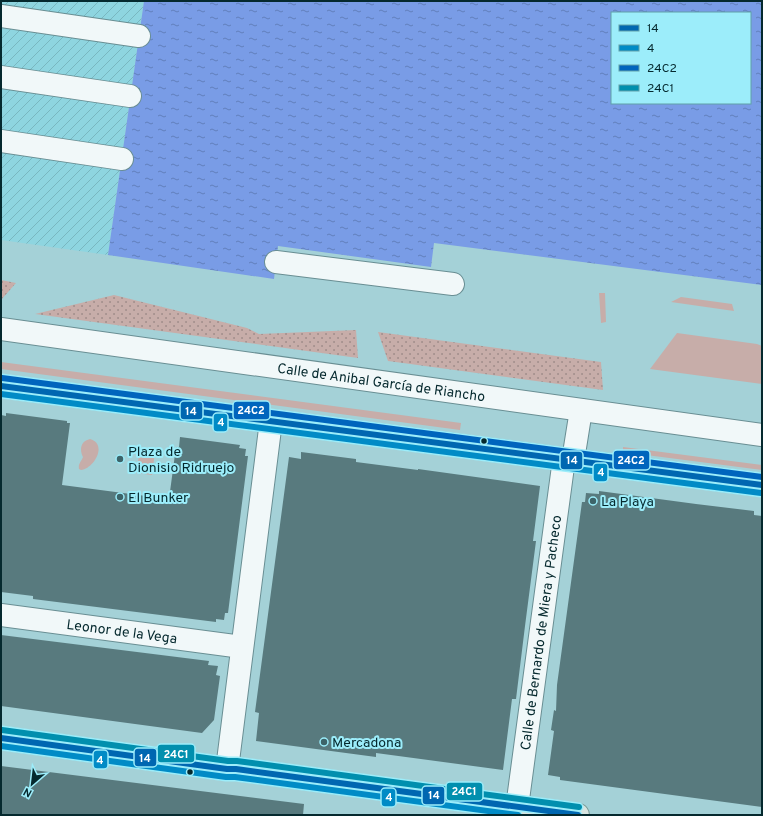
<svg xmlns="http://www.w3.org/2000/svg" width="763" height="816" font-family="Overpass,sans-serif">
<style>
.industrial{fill:url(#industrial-furrows)}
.green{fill:#c7ada9}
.garden{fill:url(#garden-dots)}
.water{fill:url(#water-ripples);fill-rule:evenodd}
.building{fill:#587a7e}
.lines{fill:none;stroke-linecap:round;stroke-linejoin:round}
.minor-casing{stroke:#698e93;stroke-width:24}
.major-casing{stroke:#7b9b96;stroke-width:24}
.minor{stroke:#f1f8f9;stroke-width:22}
.major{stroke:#d7e4e0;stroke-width:22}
.bus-1-casing{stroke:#9cedfa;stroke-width:9}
.bus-2-casing{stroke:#9cedfa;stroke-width:9}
.bus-3-casing{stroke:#9cedfa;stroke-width:9}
.bus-4-casing{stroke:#9cedfa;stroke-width:9}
.bus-1{stroke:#0067b1;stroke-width:6}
.bus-2{stroke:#018bc6;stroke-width:6}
.bus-3{stroke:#0065bd;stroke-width:6}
.bus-4{stroke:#018fae;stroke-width:6}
.bus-dot{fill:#05292e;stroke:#9cedfa;stroke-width:1.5}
.poi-dot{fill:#3d6469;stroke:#9cedfa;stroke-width:1.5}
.labels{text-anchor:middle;stroke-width:4;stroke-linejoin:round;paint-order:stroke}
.street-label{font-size:14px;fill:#05292e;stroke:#9cedfa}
.poi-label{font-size:14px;fill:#05292e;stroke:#9cedfa;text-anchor:start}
.line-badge{stroke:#9cedfa;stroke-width:1.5}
.badge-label{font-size:11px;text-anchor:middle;font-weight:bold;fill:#fff}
</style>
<defs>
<pattern id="industrial-furrows" width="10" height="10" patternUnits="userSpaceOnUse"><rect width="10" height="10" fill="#8ed5e0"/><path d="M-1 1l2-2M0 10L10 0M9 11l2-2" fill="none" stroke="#79b7c0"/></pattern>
<pattern id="garden-dots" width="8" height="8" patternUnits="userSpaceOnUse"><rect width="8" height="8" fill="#c7ada9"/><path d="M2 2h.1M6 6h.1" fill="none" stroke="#a08d8a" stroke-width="1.8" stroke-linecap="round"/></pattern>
<pattern id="water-ripples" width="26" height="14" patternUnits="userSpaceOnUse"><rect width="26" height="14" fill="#799ce6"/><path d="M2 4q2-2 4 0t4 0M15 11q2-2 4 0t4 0" fill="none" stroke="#617fbb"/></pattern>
</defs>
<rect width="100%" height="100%" fill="#a4d1d7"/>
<path class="industrial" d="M1 1H144L108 255 1 240Z"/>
<path class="green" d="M599 293H605L606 322 601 323Z
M681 297 732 304 734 311 671 302Z
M677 333 757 344 762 346V384L650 369Z
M1 362 461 423 460 430 1 369Z
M90 439C108 444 94 469 81 470L79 469C78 464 81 462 83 457 79 449 81 441 90 439Z
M623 447 762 465V470L623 452Z
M140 450 155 452 152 475 136 473Z"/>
<path class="garden" d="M1 280 16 283 1 300Z
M114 295 247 328 259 334 356 330 358 358 35 314Z
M378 332 601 362 603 390 388 361Z"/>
<path class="water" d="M144 1H762V285L434 243 431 267 278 246 274 279 108 255ZM612 13H750V103H612Z"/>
<path class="building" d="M6 413 67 421V423H70L62 485 169 499 176 447H179L180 437 240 445 239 448 246 449 245 456H248L228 613H225L224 620 216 619V622L33 599V596L1 592V415L6 416Z
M301 452 356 459V462L418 470V469L540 486 533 541H536L525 626 516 699H512L503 770 376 753V757L256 741 259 713 255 712 289 457 301 459Z
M599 491 696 504 754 511V515L762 516V807L560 780V777L548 775 554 731 551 730 554 710 556 711 557 685 582 502H585L586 493 599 494Z
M1 635 209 661 208 665 218 666 216 675 220 676 214 720 202 733 1 706Z
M1 766 304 804 303 815H1Z"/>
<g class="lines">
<defs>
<g id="minor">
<path d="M1 16 139 36"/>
<path d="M1 77 130 96"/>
<path d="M1 141 122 159"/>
<path d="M276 262 453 284"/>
<path id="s1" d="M1 329 762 435"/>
<path d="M573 460 581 410"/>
<path id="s2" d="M1 615 242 647"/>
<path d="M227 769 271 421"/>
<path id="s3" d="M517 807 564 459"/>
</g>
<path id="major" d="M1 386 762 485
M1 738 227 769H236L578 815"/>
</defs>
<use href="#minor" class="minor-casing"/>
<use href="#major" class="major-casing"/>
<use href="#minor" class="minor"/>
<use href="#major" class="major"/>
<defs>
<path id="bus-1" d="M1 386 762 485
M1 738 227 769H236L578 815"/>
<path id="bus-2" d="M1 394 761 493
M1 746 226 777H235L518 815"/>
<path id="bus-3" d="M2 378 762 477"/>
<path id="bus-4" d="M2 730 228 761H237L579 807"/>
</defs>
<use href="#bus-1" class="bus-1-casing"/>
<use href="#bus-2" class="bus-2-casing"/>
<use href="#bus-3" class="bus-3-casing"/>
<use href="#bus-4" class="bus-4-casing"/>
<use href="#bus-1" class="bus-1"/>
<use href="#bus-2" class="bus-2"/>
<use href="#bus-3" class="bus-3"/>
<use href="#bus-4" class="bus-4"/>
</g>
<g class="bus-dot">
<circle cx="484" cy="441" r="3.5"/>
<circle cx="190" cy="772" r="3.5"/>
</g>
<g class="poi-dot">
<circle cx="120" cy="459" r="4"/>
<circle cx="120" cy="497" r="4"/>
<circle cx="593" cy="501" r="4"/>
<circle cx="324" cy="742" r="4"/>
</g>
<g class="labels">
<g class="street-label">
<text dy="5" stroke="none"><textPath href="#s1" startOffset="384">Calle de Anibal García de Riancho</textPath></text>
<text dy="5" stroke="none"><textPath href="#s2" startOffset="122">Leonor de la Vega</textPath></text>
<text dy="5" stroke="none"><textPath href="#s3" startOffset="176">Calle de Bernardo de Miera y Pacheco</textPath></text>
</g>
<g class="poi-label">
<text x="128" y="456">Plaza de<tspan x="128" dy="16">Dionisio Ridruejo</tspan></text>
<text x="128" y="502">El Bunker</text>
<text x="601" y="506">La Playa</text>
<text x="332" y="747">Mercadona</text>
</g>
</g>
<g class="line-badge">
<rect x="233" y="401" width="37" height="19" rx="4" fill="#0065bd"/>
<rect x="180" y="401" width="23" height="19" rx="4" fill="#0067b1"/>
<rect x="213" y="413" width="15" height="19" rx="4" fill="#018bc6"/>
<rect x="613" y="450" width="37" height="20" rx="4" fill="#0065bd"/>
<rect x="560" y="451" width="23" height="19" rx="4" fill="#0067b1"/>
<rect x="593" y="463" width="15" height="19" rx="4" fill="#018bc6"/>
<rect x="157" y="744" width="38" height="19" rx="4" fill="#018fae"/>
<rect x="134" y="748" width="23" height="19" rx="4" fill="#0067b1"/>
<rect x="93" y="750" width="15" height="19" rx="4" fill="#018bc6"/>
<rect x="446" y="782" width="37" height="19" rx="4" fill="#018fae"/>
<rect x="422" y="786" width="23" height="19" rx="4" fill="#0067b1"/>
<rect x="381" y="788" width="15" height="19" rx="4" fill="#018bc6"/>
</g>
<g class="badge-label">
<text x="251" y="414">24C2</text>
<text x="191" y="415">14</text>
<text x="221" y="426">4</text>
<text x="631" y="464">24C2</text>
<text x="572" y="464">14</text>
<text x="601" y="476">4</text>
<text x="176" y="758">24C1</text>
<text x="145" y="762">14</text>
<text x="100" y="764">4</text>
<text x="464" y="795">24C1</text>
<text x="434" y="799">14</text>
<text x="389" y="801">4</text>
</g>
<rect width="763" height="816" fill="none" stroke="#05292e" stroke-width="4"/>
<rect x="611" y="12" width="140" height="92" fill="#9cedfa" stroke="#609fa8"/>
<rect x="619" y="25" width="20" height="6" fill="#0067b1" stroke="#609fa8"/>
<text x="647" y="32" font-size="12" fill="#05292e">14</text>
<rect x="619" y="45" width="20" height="6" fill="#018bc6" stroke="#609fa8"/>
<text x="647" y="52" font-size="12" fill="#05292e">4</text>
<rect x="619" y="65" width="20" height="6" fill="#0065bd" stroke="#609fa8"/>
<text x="647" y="72" font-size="12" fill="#05292e">24C2</text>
<rect x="619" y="85" width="20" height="6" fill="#018fae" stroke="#609fa8"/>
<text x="647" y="92" font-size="12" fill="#05292e">24C1</text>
<g transform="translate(32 784) rotate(208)" stroke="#9cedfa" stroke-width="3" paint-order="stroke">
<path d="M0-3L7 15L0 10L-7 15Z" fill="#05292e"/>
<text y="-6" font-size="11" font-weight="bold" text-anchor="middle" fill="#05292e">N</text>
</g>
</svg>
